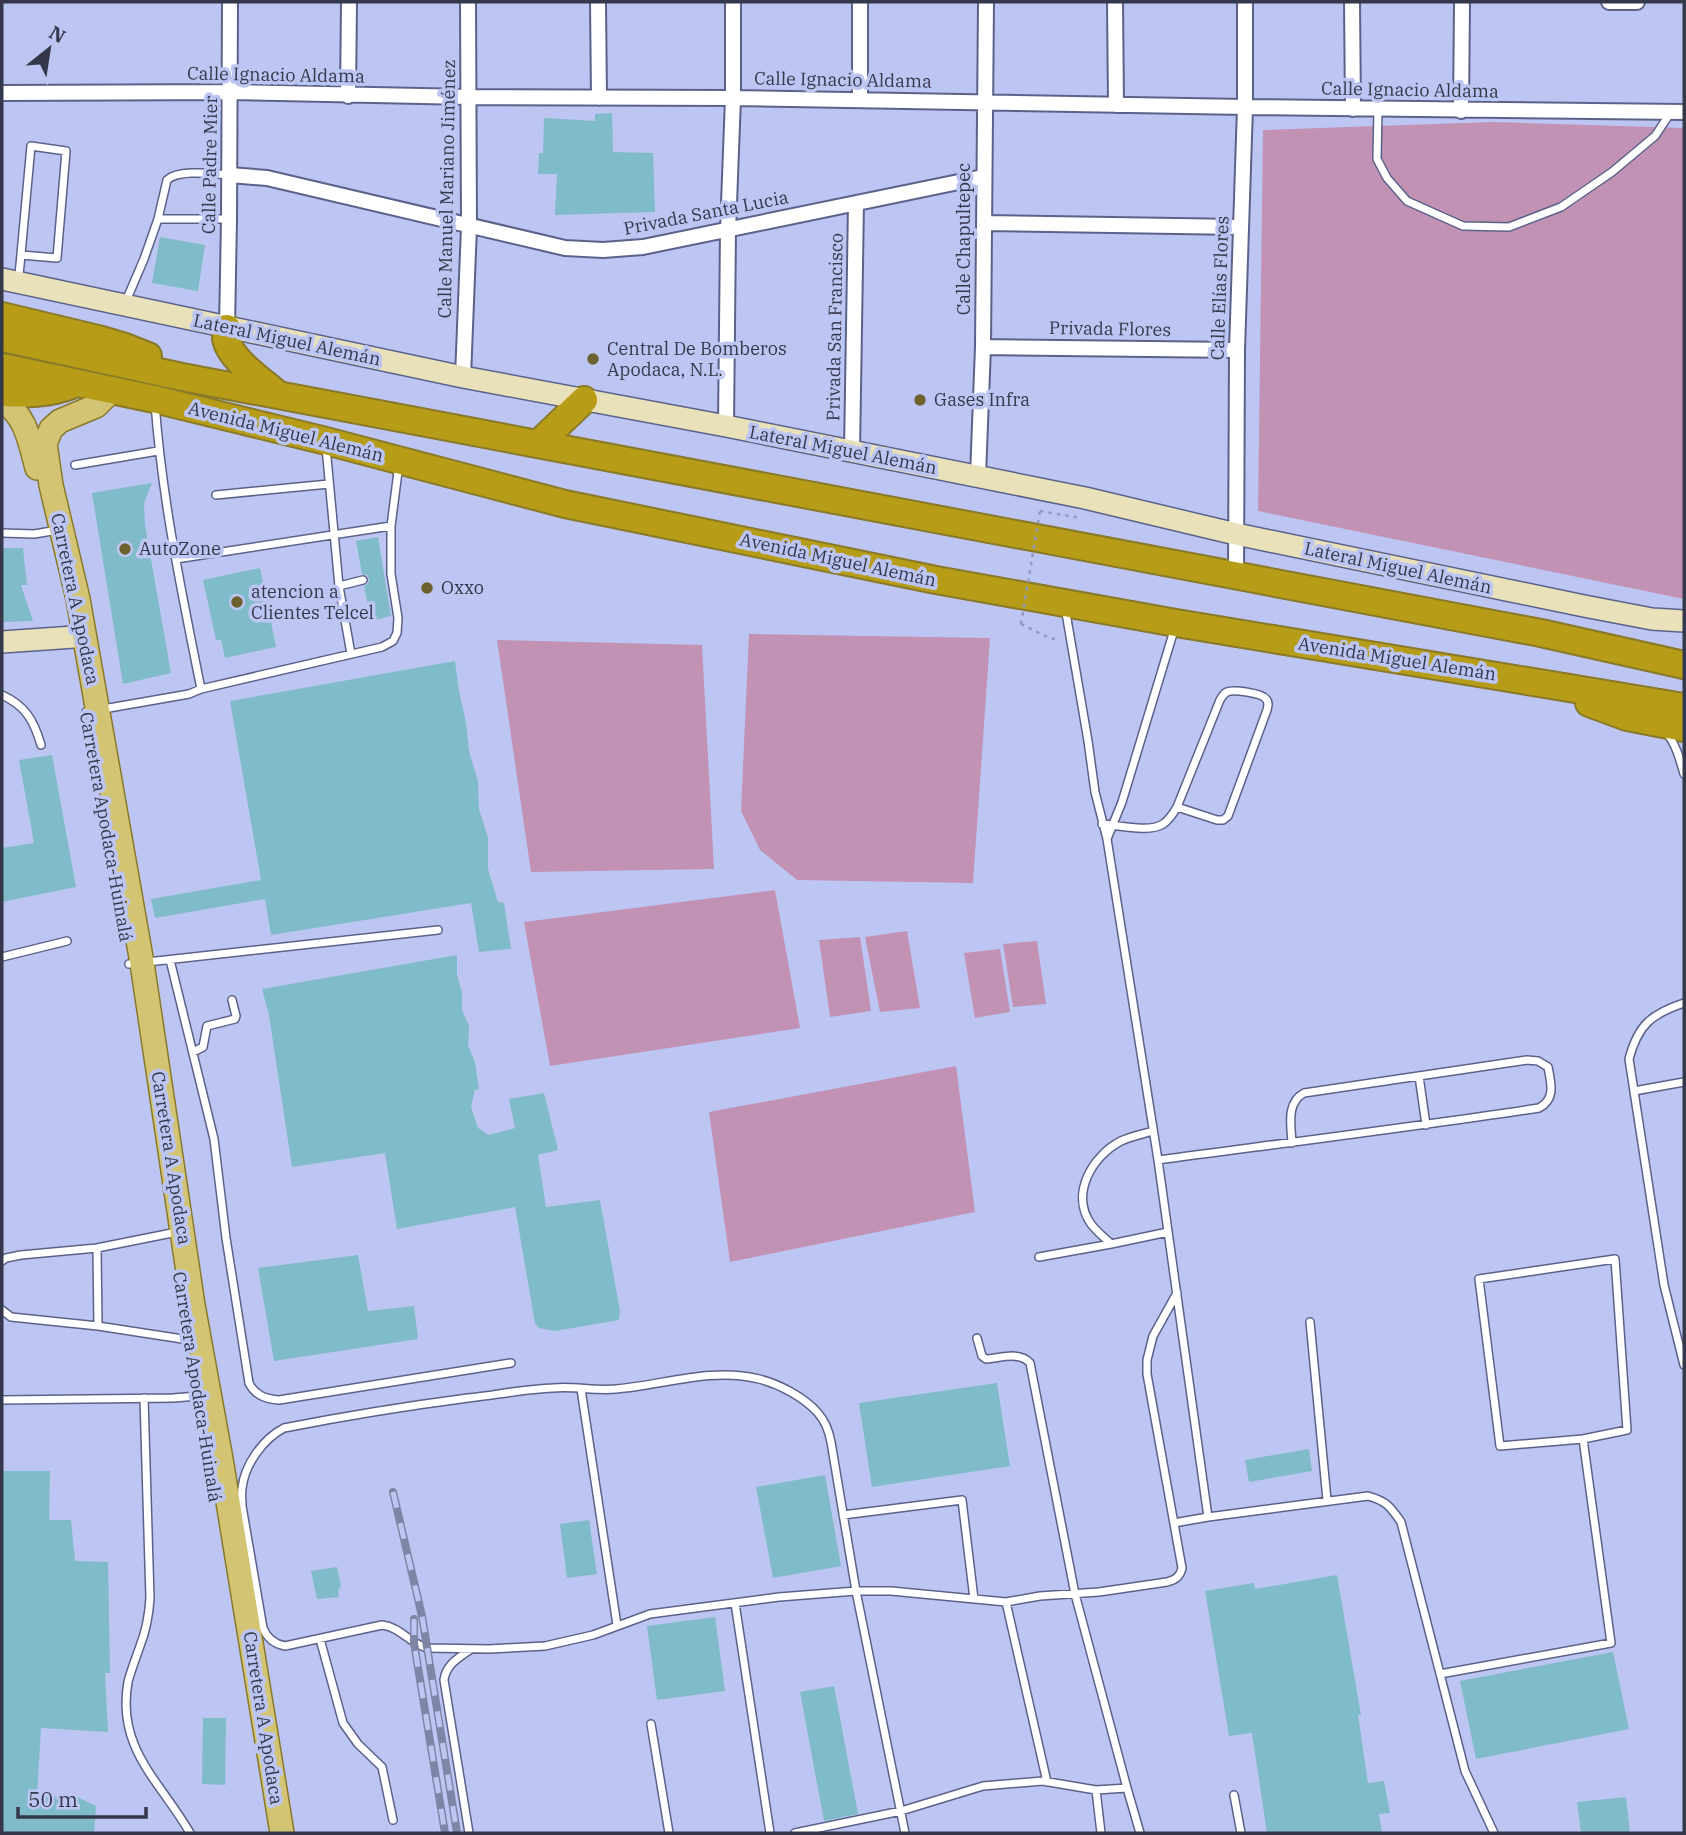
<svg xmlns="http://www.w3.org/2000/svg" width="1686" height="1835" font-family="'IBM Plex Serif',serif">
<style>
.green{fill:#c192b4}
.building{fill:#80bbca}
.lines{fill:none;stroke-linecap:round;stroke-linejoin:round}
.lane-casing{stroke:#5b628a;stroke-width:10}
.street-casing{stroke:#5b628a;stroke-width:18}
.secondary-casing{stroke:#5b628a;stroke-width:24}
.primary-casing{stroke:#897929;stroke-width:26}
.highway-casing{stroke:#897929;stroke-width:30}
.path{stroke:#939abf;stroke-width:2.5;stroke-dasharray:3.5 5;stroke-linecap:butt}
.lane{stroke:#fff;stroke-width:7}
.street{stroke:#fff;stroke-width:14}
.secondary{stroke:#e9e1b9;stroke-width:21}
.primary{stroke:#d3c474;stroke-width:23}
.highway{stroke:#b69c17;stroke-width:26}
.rail-casing{stroke:#7f85a6;stroke-width:8}
.rail{stroke:#bdc6f3;stroke-width:5;stroke-dasharray:16;stroke-linecap:butt}
.path-bridge{stroke:#939abf;stroke-width:2.5;stroke-dasharray:3.5 5;stroke-linecap:butt}
.poi-dot{fill:#6d612e;stroke:#bdc6f3;stroke-width:2.5}
.labels{text-anchor:middle;stroke-width:7;stroke-linejoin:round;paint-order:stroke}
.street-label{font-size:18px;fill:#35384a;stroke:#bdc6f3}
.poi-label{font-size:18px;fill:#35384a;stroke:#bdc6f3;text-anchor:start}
</style>
<rect width="100%" height="100%" fill="#bdc6f3"/>
<path class="green" d="M1492 122 1684 128V599L1258 511 1263 130Z
M749 634 990 638 973 883 797 880 760 850 741 811Z
M497 640 702 645 714 869 531 872Z
M775 890 800 1028 550 1066 524 922Z
M907 931 920 1008 880 1012 865 937Z
M860 937 871 1011 830 1017 819 940Z
M1037 941 1046 1004 1013 1007 1003 944Z
M1000 949 1010 1012 975 1018 964 953Z
M956 1066 975 1212 730 1262 709 1112Z"/>
<path class="building" d="M612 113 613 152 653 153 655 212 555 215 557 174H538L539 153H543L544 118 595 121V114Z
M160 237 205 245 198 291 152 283Z
M152 483 144 503 145 525 171 673 123 684 92 493Z
M378 537 391 616 371 621 364 586 368 584 369 579 367 575 362 574 356 541Z
M2 548H23L27 585H21L33 621 2 622Z
M260 568 276 647 225 658 221 640H216L203 580Z
M455 661 459 691 466 722 469 751 478 781 479 809 488 838V869L498 902 504 903 511 949 479 952 471 903 271 935 265 899 155 918 151 899 261 880 230 701Z
M52 755 76 887 2 902V848L34 843 19 760Z
M457 955V975L462 992V1010L469 1026 468 1045 475 1062 479 1089 475 1090 471 1107 478 1128 489 1135 515 1128 509 1099 544 1093 558 1150 538 1155 546 1207 600 1200 620 1311 619 1320 555 1331 539 1328 535 1323 515 1207 397 1229 385 1153 292 1167 269 1015 262 989Z
M358 1255 368 1311 414 1306 418 1339 274 1361 258 1268Z
M997 1383 1010 1466 872 1487 859 1403Z
M1309 1449 1312 1471 1249 1482 1245 1460Z
M2 1471H50L49 1520H71L75 1561 108 1562 110 1673H105L108 1732 41 1728 37 1797 75 1796 96 1806 94 1833H2Z
M825 1475 841 1566 773 1578 756 1487Z
M589 1520 597 1574 567 1578 560 1524Z
M337 1567 341 1586 338 1590 339 1597 317 1599 311 1571Z
M1337 1575 1361 1715H1358L1368 1783 1384 1781 1390 1813 1379 1814 1382 1833H1267L1252 1733 1229 1736 1205 1591 1254 1583 1255 1589Z
M715 1617 725 1691 657 1700 647 1626Z
M1613 1652 1629 1729 1476 1759 1460 1681Z
M834 1686 858 1814 824 1821 800 1692Z
M203 1718H226L225 1785 202 1784Z
M1626 1797 1630 1833H1581L1577 1802Z"/>
<g class="lines">
<defs>
<path id="lane" d="M1378 109 1377 159 1387 178 1407 201 1463 226 1509 227 1561 207 1612 172 1655 136 1671 112
M158 219 167 180C179 169 213 174 230 175
M18 282 20 265 31 146 66 151 57 258 21 255
M126 301 144 259 158 219H228
M155 403C162 500 182 594 201 689
M326 447 339 586 351 654
M75 465 158 451
M216 495 329 484
M391 526 399 464
M2 533 34 534 52 531
M339 586 363 580
M1065 607 1088 741 1095 792 1107 839 1158 1160 1208 1517 1368 1496C1386 1501 1390 1506 1401 1522L1465 1771 1494 1833
M2 695C26 706 34 721 41 745
M86 712 189 694 201 689 382 647 393 641 397 633 398 618 391 574V526L176 559
M1666 732C1676 744 1680 760 1684 774
M1102 824C1118 825 1150 833 1163 824 1169 820 1173 814 1177 807L1220 700C1222 697 1223 694 1227 692 1233 689 1262 693 1266 699 1269 702 1268 706 1267 710L1228 816 1223 820H1217L1177 807
M1107 839 1122 802 1175 627
M2 957 67 941
M170 960 214 1139 226 1238 249 1383C255 1395 265 1399 279 1400L511 1363
M129 964 438 930
M1684 1003C1651 1014 1638 1025 1629 1059L1664 1285 1684 1365
M193 1052 203 1047 207 1026 235 1019 236 1016 232 1000
M1419 1076 1426 1125
M1634 1091 1684 1082
M1153 1131C1143 1134 1131 1136 1121 1141 1092 1156 1070 1194 1091 1224 1096 1231 1105 1238 1111 1244L1168 1232
M1158 1160C1285 1143 1412 1127 1539 1108 1556 1099 1551 1083 1548 1067L1538 1061 1527 1060 1304 1093C1286 1103 1291 1125 1292 1143
M97 1248 98 1326
M1039 1257 1111 1244
M1615 1259 1627 1430 1583 1439 1500 1446 1479 1279Z
M2 1261 6 1258 21 1255 97 1248 172 1233
M2 1310 11 1317 98 1326 189 1340
M1310 1322 1327 1500
M977 1338 982 1356 986 1359C1001 1358 1019 1351 1030 1363L1075 1594 1127 1788
M581 1389 617 1625
M144 1398 150 1598C149 1614 146 1631 140 1646 136 1658 131 1670 128 1682 116 1749 161 1782 190 1833
M2 1400 173 1398 198 1396
M843 1515 962 1500 974 1599
M1174 1523 1208 1517
M1006 1602 1047 1782
M735 1603 770 1833
M320 1639 343 1723 358 1744 382 1767 393 1820
M1440 1674 1611 1643 1583 1439
M651 1724 669 1833
M1096 1790 1101 1833
M1234 1795 1241 1833
M469 1833 444 1680C446 1664 459 1658 471 1649
M795 1833 901 1811 983 1786 1043 1781 1096 1790 1127 1788 1140 1833
M905 1833 856 1591 831 1442C829 1431 825 1421 818 1413 804 1397 779 1384 759 1379 711 1367 664 1385 616 1389 595 1391 574 1386 553 1388 525 1389 496 1395 468 1398 407 1406 345 1416 284 1428 263 1439 245 1464 242 1488 241 1494 242 1500 242 1506L263 1628C267 1638 274 1644 285 1646L382 1625C400 1627 409 1643 427 1648L489 1649 545 1646 593 1635 650 1614 779 1597 856 1591H891L1006 1602 1040 1596 1099 1592 1167 1582C1175 1580 1180 1577 1182 1568L1147 1374V1360L1153 1336 1177 1293"/>
<path id="street" d="M598 2 599 98
M1115 2 1116 105
M1352 2 1353 109
M1609 2H1637
M2 93 230 92 469 97 733 98 1245 107 1684 112
M348 96 349 2
M860 100V2
M1461 111 1462 2
M230 175 267 178 565 248 603 250 643 247 983 177
M984 223 1240 227
M227 328 229 219 230 2
M983 347 1237 350
M463 377 469 227 468 2
M726 426 728 230 733 98V2
M852 452 856 203
M978 476 983 347 986 2
M1236 576 1237 350 1245 107V2"/>
<path id="secondary" d="M2 279 463 377 726 426 1085 498 1236 534 1584 606 1652 619 1684 621
M2 642 74 637"/>
<path id="primary" d="M113 389 96 406 60 421 51 429 45 444 51 485 78 599 142 963 193 1305 221 1459 282 1833
M2 401C26 414 30 443 37 468"/>
<path id="highway" d="M2 316 98 339 125 347 148 356
M227 328C226 332 226 335 226 339 230 359 261 380 276 393
M2 338 182 377 1541 633 1684 665
M2 367 154 399 326 441 565 504 936 580 1176 623 1684 707
M2 393C26 394 49 394 72 385
M538 444 584 400
M1589 703 1627 717 1684 728"/>
</defs>
<use href="#lane" class="lane-casing"/>
<use href="#street" class="street-casing"/>
<use href="#secondary" class="secondary-casing"/>
<use href="#primary" class="primary-casing"/>
<use href="#highway" class="highway-casing"/>
<path class="path" d="M1040 511 1081 518
M1021 624 1051 639 1059 638"/>
<use href="#lane" class="lane"/>
<use href="#street" class="street"/>
<use href="#secondary" class="secondary"/>
<use href="#primary" class="primary"/>
<use href="#highway" class="highway"/>
<defs>
<path id="rail" d="M393 1492 422 1616 457 1833
M414 1619V1643L445 1833"/>
</defs>
<use href="#rail" class="rail-casing"/>
<use href="#rail" class="rail"/>
<path class="path-bridge" d="M1021 624 1040 511"/>
</g>
<g class="poi-dot">
<circle cx="593" cy="359" r="7"/>
<circle cx="920" cy="400" r="7"/>
<circle cx="125" cy="549" r="7"/>
<circle cx="427" cy="588" r="7"/>
<circle cx="237" cy="602" r="7"/>
</g>
<g class="labels">
<g class="street-label">
<text transform="translate(276 75) rotate(1)" y="6">Calle Ignacio Aldama</text>
<text transform="translate(843 80) rotate(1)" y="6">Calle Ignacio Aldama</text>
<text transform="translate(1410 90) rotate(1)" y="6">Calle Ignacio Aldama</text>
<text transform="translate(210 165) rotate(-89)" y="6">Calle Padre Mier</text>
<text transform="translate(447 189) rotate(-89)" y="6">Calle Manuel Mariano Jiménez</text>
<text transform="translate(706 213) rotate(-11)" y="6">Privada Santa Lucia</text>
<text transform="translate(964 239) rotate(-90)" y="6">Calle Chapultepec</text>
<text transform="translate(1220 288) rotate(-88)" y="6">Calle Elías Flores</text>
<text transform="translate(835 327) rotate(-89)" y="6">Privada San Francisco</text>
<text transform="translate(1110 329) rotate(1)" y="6">Privada Flores</text>
<text transform="translate(287 340) rotate(12)" y="6">Lateral Miguel Alemán</text>
<text transform="translate(286 432) rotate(14)" y="6">Avenida Miguel Alemán</text>
<text transform="translate(843 450) rotate(11)" y="6">Lateral Miguel Alemán</text>
<text transform="translate(838 560) rotate(12)" y="6">Avenida Miguel Alemán</text>
<text transform="translate(1398 568) rotate(12)" y="6">Lateral Miguel Alemán</text>
<text transform="translate(75 599) rotate(78)" y="6">Carretera A Apodaca</text>
<text transform="translate(1397 659) rotate(9)" y="6">Avenida Miguel Alemán</text>
<text transform="translate(106 827) rotate(80)" y="6">Carretera Apodaca-Huinalá</text>
<text transform="translate(171 1158) rotate(81)" y="6">Carretera A Apodaca</text>
<text transform="translate(197 1387) rotate(81)" y="6">Carretera Apodaca-Huinalá</text>
<text transform="translate(263 1718) rotate(81)" y="6">Carretera A Apodaca</text>
</g>
<g class="poi-label">
<text x="607" y="355">Central De Bomberos<tspan x="607" dy="21">Apodaca, N.L.</tspan></text>
<text x="934" y="406">Gases Infra</text>
<text x="139" y="555">AutoZone</text>
<text x="441" y="594">Oxxo</text>
<text x="251" y="598">atencion a<tspan x="251" dy="21">Clientes Telcel</tspan></text>
</g>
</g>
<rect width="1686" height="1835" fill="none" stroke="#35384a" stroke-width="7"/>
<g transform="translate(49 49) rotate(30)" stroke="#bdc6f3" stroke-width="5" paint-order="stroke">
<path d="M0-5L12 26L0 18L-12 26Z" fill="#35384a"/>
<text y="-10" font-size="19" font-weight="bold" text-anchor="middle" fill="#35384a">N</text>
</g>
<path d="M18 1807v10h128v-10" fill="none" stroke="#35384a" stroke-width="3.5"/>
<text x="28" y="1807" font-size="21" fill="#35384a" stroke="#bdc6f3" stroke-width="5" paint-order="stroke">50 m</text>
</svg>
